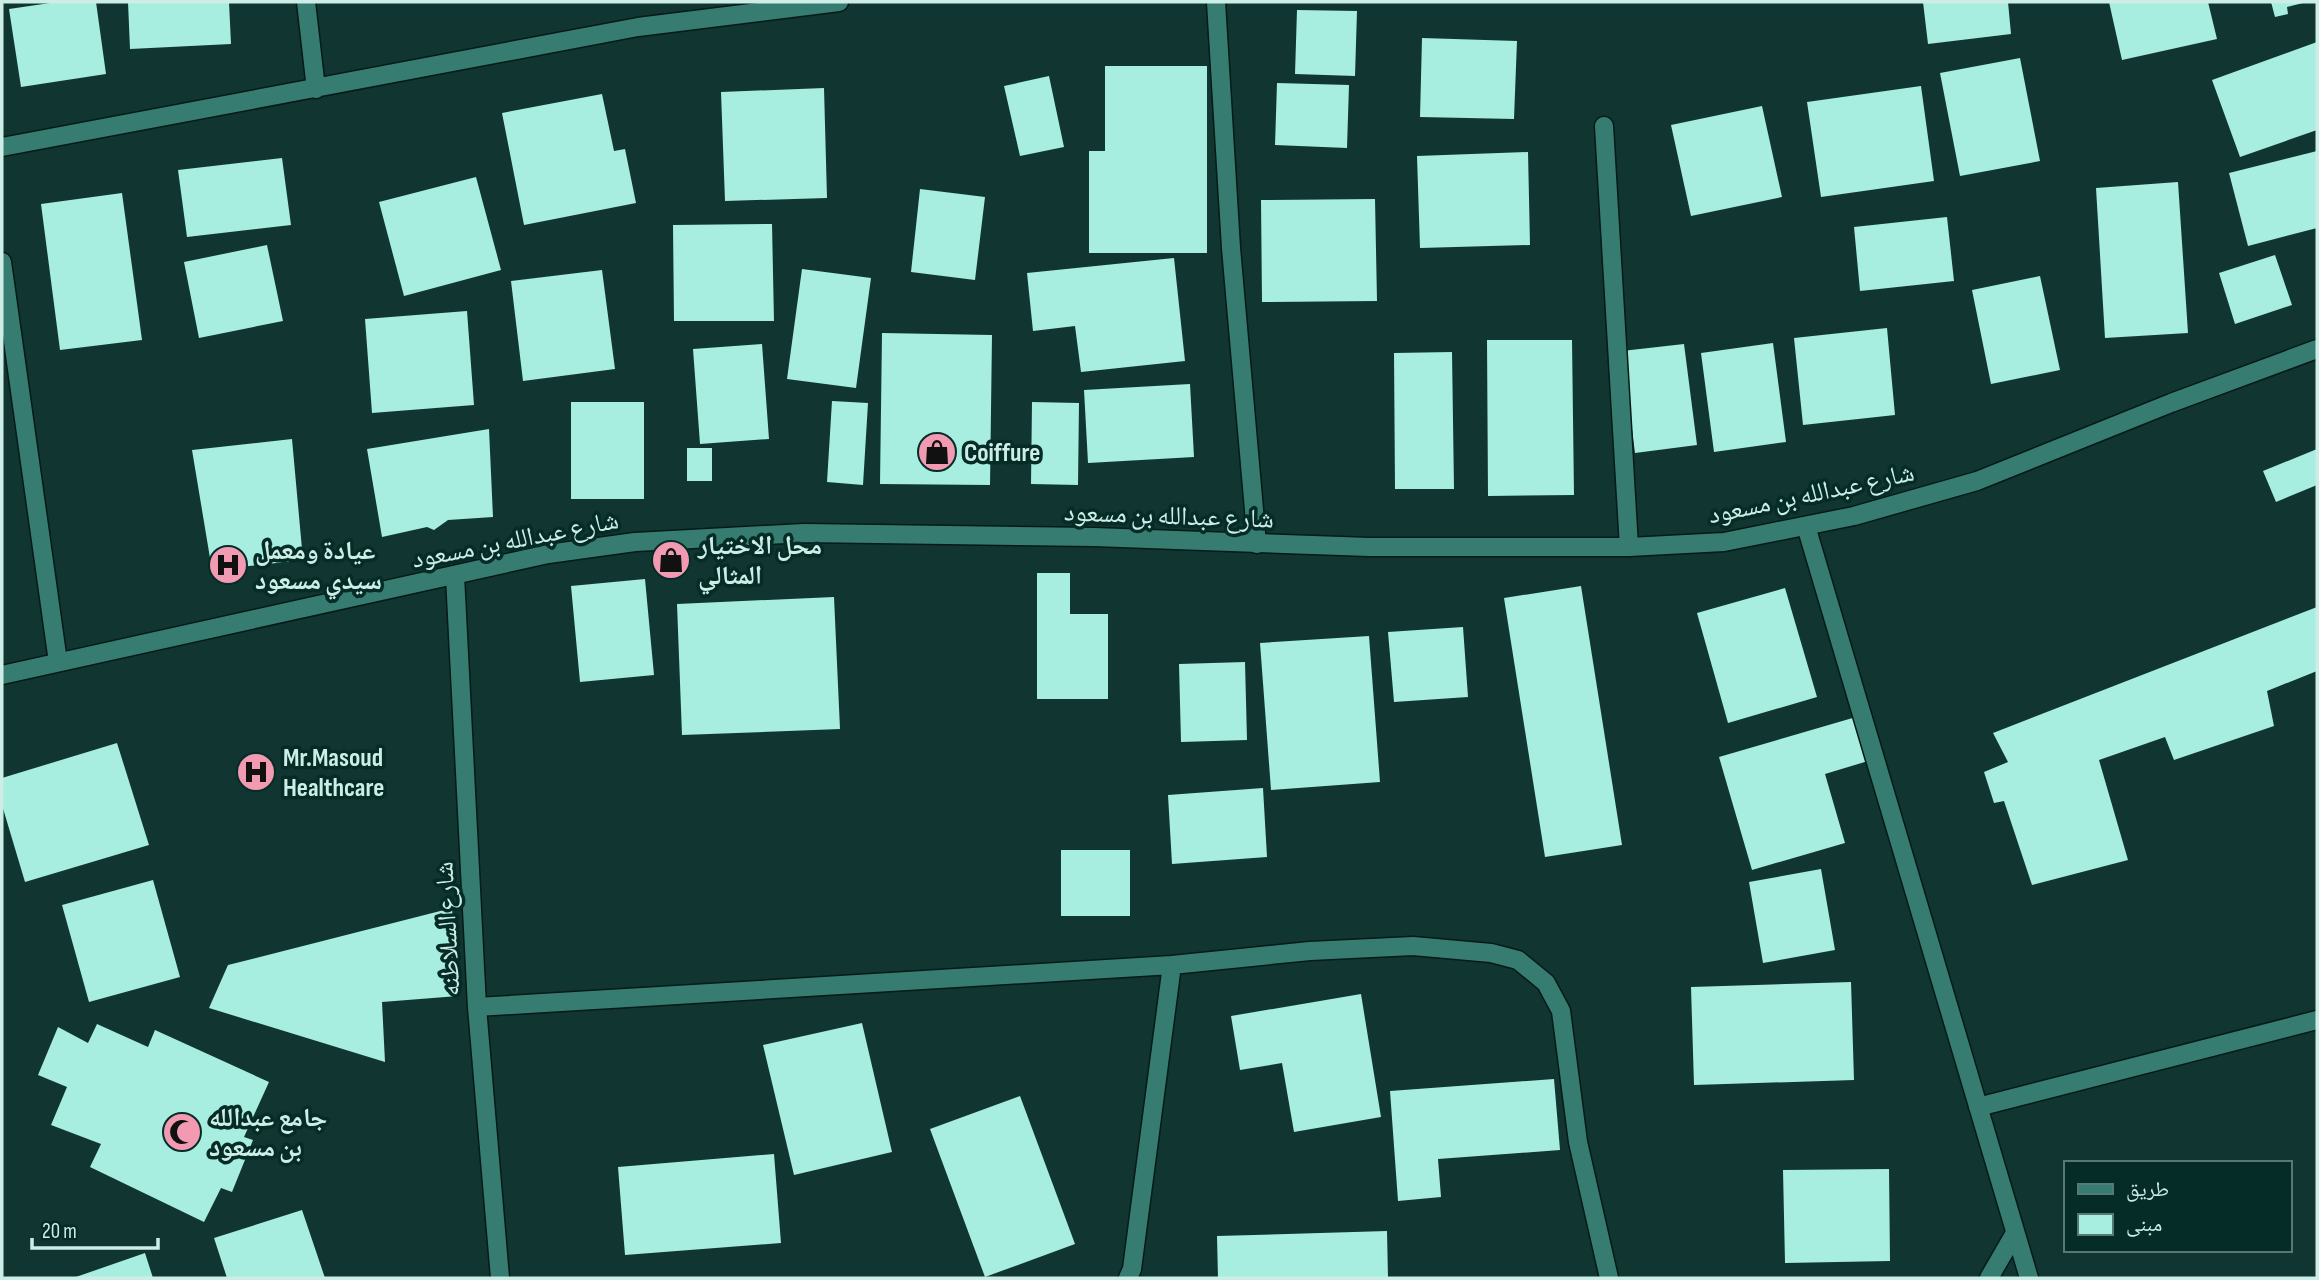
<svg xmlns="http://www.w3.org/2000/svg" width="2319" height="1280" font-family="'Sofia Sans Condensed','Noto Naskh Arabic',sans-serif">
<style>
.building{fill:#a7ede0}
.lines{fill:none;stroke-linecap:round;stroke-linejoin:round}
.minor-casing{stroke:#061b18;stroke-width:21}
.tertiary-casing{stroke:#061b18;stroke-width:21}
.minor{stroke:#377c71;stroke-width:18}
.tertiary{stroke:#377c71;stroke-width:18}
.labels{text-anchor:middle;stroke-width:7;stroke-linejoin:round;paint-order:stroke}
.poi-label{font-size:26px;font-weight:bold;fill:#cdeee7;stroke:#052c27;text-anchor:start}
.street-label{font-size:26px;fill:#cdeee7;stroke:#052c27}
</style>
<rect width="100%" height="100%" fill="#113631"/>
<path class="building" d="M57 2H96L106 74 21 87 9 9Z
M128 2H229L231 44 130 49Z
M1923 2H2008L2011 34 1928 44Z
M2109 2H2208L2217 39 2122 60Z
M2271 2H2303V3L2287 7 2288 14 2275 17Z
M1297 10 1357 11 1355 76 1295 74Z
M1422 38 1517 41 1514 119 1420 117Z
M2317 42V130L2240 157 2212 80Z
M2020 58 2040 161 1960 176 1940 73Z
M1105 66H1207V253H1089V151H1105Z
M1049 76 1064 147 1020 156 1004 86Z
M1277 83 1349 85 1347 148 1275 145Z
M1921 86 1934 181 1821 197 1807 102Z
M824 88 827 198 725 201 721 92Z
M602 94 614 151 625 149 636 203 524 225 502 113Z
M1762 106 1782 197 1691 216 1671 125Z
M2317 151V228L2248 246 2229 173Z
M1528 152 1530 245 1420 248 1417 156Z
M282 158 291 225 187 237 178 170Z
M476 177 501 270 404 296 379 202Z
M2178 182 2188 333 2105 338 2096 188Z
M920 189 985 197 975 280 911 272Z
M122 193 142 340 60 350 41 204Z
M1375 199 1377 301 1262 302 1261 200Z
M1947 217 1954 281 1860 291 1854 227Z
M772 224 774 321H674L673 225Z
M267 245 283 321 199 338 184 262Z
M2275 255 2292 305 2235 324 2219 273Z
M1174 258 1185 361 1081 372 1075 326 1033 331 1027 273Z
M802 269 871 278 856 388 787 379Z
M602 270 615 369 523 381 511 281Z
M2040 276 2060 370 1991 384 1972 290Z
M467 311 474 405 372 413 365 319Z
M1887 328 1895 415 1803 425 1794 338Z
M882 333 992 335 990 485 880 484Z
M1487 340H1572L1574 495 1488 496Z
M1773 343 1786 442 1714 452 1701 353Z
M762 344 769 439 700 444 693 349Z
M1684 344 1697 445 1635 453 1622 351Z
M1452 352 1454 489H1395L1394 353Z
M1190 384 1194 457 1088 463 1084 390Z
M832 401 868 403 863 485 827 482Z
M571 402H644V499H571Z
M1032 402 1079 403 1078 485 1031 484Z
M489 429 493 517 448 520 434 530 427 527 382 537 367 449Z
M292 439 303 560 212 570 192 450Z
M687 448H712V481H687Z
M2317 449V485L2276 502 2263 471Z
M1037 573H1070V614H1108V699H1037Z
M645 579 654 675 580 682 571 586Z
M1581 586 1622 845 1545 857 1504 598Z
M1785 588 1817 697 1728 723 1697 613Z
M834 597 840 729 682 735 677 604Z
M2317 607V671L2267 691 2274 726 2174 760 2165 737 2099 760 2128 860 2032 885 2004 801 1994 803 1984 772 2008 762 1993 733Z
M1463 627 1468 697 1394 702 1388 632Z
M1369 636 1380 782 1271 790 1260 643Z
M1245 662 1247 740 1181 742 1179 664Z
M1856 717 1868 761 1825 774 1845 843 1752 870 1719 757Z
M117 743 149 845 25 882 2 805V778Z
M1263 788 1267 857 1172 864 1168 795Z
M1061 850H1130V916H1061Z
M1821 869 1835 950 1763 963 1749 882Z
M153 880 180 977 89 1002 62 905Z
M452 908 458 996 382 1002 385 1062 209 1008 228 965Z
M1851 982 1854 1080 1694 1085 1691 987Z
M1361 994 1381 1117 1294 1132 1282 1063 1240 1070 1231 1016Z
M862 1023 892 1152 794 1175 763 1045Z
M97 1024 148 1047 155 1030 269 1082 244 1137 253 1140 232 1192 221 1188 204 1222 90 1167 101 1144 51 1125 67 1087 38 1075 58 1027 88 1043Z
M1554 1079 1560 1150 1438 1159 1441 1197 1398 1201 1390 1091Z
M1020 1096 1075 1244 985 1277 930 1129Z
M774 1154 781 1243 625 1255 618 1167Z
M1889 1169 1890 1261 1785 1263 1783 1170Z
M302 1210 325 1278H227L214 1238Z
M1387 1231 1388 1278H1218L1217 1236Z
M145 1253 153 1278H73Z"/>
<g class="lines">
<defs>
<path id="minor" d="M306 2 316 89
M1216 2 1231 248 1257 544
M1604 126 1629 547
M2 147 638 27 839 2
M2 262 58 662
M1806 526 2029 1278
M455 576 477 1007 500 1278
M477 1007 1172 965 1310 951 1413 946 1491 953 1518 960 1546 983 1561 1011 1578 1142 1609 1278
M1978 1107 2317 1020
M1128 1278 1132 1269 1172 965
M1989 1278 2015 1233"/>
<path id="tertiary" d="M2 675 548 554 635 542 804 533 1094 537 1369 547H1629L1724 542 1854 516 1977 481 2171 403 2317 349"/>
</defs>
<use href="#minor" class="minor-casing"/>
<use href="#tertiary" class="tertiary-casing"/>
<use href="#minor" class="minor"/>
<use href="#tertiary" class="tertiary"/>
</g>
<defs>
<symbol id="shop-disc" viewBox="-11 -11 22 22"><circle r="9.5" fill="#f19ab1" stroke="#052c27"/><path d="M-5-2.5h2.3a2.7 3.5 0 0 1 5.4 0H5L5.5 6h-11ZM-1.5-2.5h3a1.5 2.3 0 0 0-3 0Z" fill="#111"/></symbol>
<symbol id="hospital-disc" viewBox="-11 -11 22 22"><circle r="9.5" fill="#f19ab1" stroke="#052c27"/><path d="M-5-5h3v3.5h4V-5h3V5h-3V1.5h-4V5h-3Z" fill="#111"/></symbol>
<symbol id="mosque-disc" viewBox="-11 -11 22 22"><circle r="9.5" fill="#f19ab1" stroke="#052c27"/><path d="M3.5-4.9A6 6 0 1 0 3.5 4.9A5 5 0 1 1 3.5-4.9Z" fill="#111"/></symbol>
</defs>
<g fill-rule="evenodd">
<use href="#shop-disc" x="915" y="430" width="44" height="44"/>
<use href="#shop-disc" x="649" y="538" width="44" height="44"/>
<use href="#hospital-disc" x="206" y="543" width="44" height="44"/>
<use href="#hospital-disc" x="234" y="750" width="44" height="44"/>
<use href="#mosque-disc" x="160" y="1110" width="44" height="44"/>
</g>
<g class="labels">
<g class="poi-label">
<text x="964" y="461">Coiffure</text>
<text x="698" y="554">محل الاختيار<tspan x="698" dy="30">المثالي</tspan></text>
<text x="255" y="559">عيادة ومعمل<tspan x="255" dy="30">سيدي مسعود</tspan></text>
<text x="283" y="766">Mr.Masoud<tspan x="283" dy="30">Healthcare</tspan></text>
<text x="209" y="1126">جامع عبدالله<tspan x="209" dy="30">بن مسعود</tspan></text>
</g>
<g class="street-label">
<text transform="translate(1811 493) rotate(-12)" y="9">شارع عبدالله بن مسعود</text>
<text transform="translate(1169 515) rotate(2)" y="9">شارع عبدالله بن مسعود</text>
<text transform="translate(515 539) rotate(-11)" y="9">شارع عبدالله بن مسعود</text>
<text transform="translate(447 929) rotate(-93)" y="9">شارع السلاطنه</text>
</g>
</g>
<rect width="2319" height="1280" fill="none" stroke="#cdeee7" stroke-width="7"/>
<rect x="2064" y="1161" width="228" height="91" fill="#052c27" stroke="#557a74" stroke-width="2"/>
<rect x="2078" y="1184" width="35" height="10" fill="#377c71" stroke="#557a74" stroke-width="2"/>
<text x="2126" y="1196" font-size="21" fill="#cdeee7">طريق</text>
<rect x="2078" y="1214" width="35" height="21" fill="#a7ede0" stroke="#557a74" stroke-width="2"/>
<text x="2126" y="1231" font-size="21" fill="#cdeee7">مبنى</text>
<path d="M32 1238v10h126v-10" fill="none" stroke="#cdeee7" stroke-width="3.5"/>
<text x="42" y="1238" font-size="21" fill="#cdeee7" stroke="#052c27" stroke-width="5" paint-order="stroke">20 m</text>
</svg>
